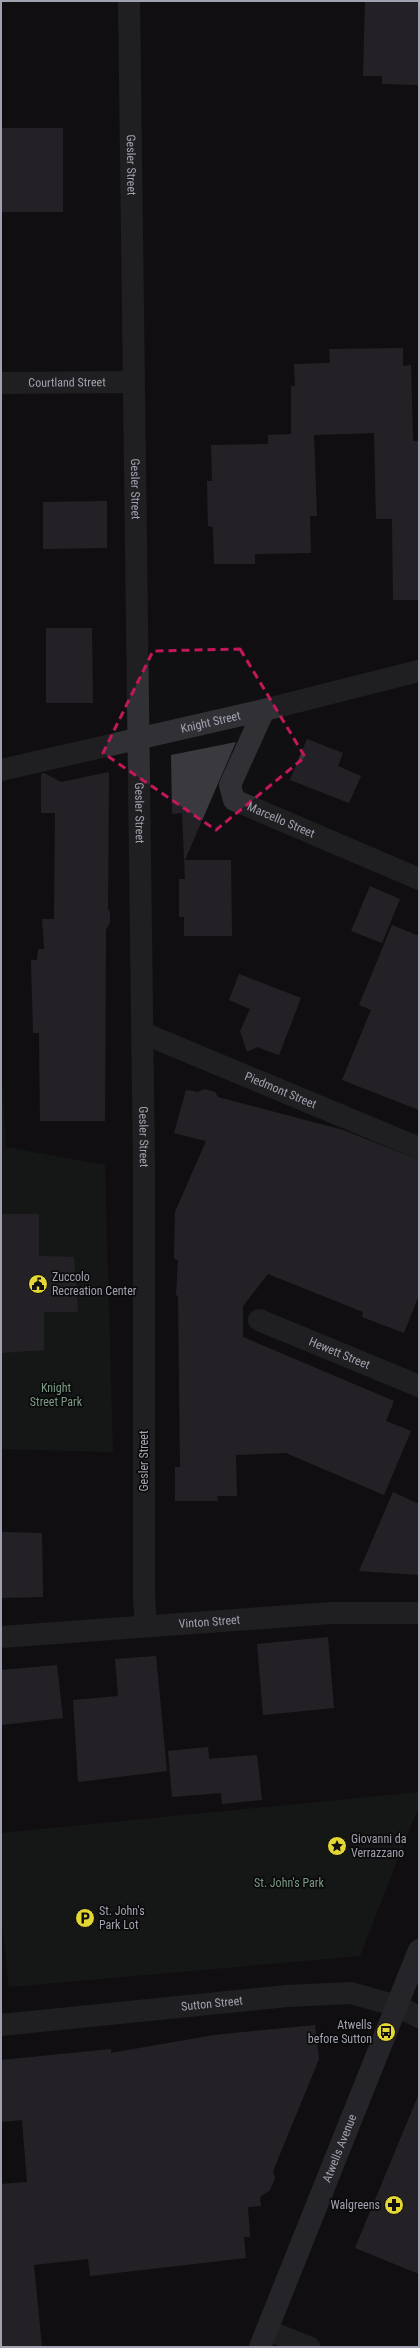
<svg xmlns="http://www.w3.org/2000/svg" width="420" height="2348" font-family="'Roboto Condensed',sans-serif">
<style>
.green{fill:#1c231e}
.building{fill:#3a393e}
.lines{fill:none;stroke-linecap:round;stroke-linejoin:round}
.service{stroke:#313135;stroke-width:21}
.minor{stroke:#313135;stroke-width:22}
.secondary{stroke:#3f3f45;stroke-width:22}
.marked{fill:none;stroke:#c2185b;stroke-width:3;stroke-dasharray:8 5;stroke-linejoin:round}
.labels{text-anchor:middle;stroke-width:3.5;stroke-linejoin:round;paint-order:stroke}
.street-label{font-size:12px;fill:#a1a2b0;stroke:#0b0a0b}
.poi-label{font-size:12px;fill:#a1a2b0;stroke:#0b0a0b;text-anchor:start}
.park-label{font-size:12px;fill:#799a84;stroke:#0b0a0b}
</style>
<rect width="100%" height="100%" fill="#100f11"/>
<path class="green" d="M1 1070 6 1147 105 1165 113 1452 1 1449Z
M419 1792V1805L360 1956 9 1987 1 1912V1833Z"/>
<path class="building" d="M380 1H419V85L382 84V76H363L365 2Z
M1 128H63V212H1Z
M403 348V366L411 365 413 441H419V600H393L392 519H376L374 433 314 435 317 516H310L311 553 255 554V564H214L213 527 208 526 207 481H212L211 445 268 444V435L291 434V386H295L294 364 330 363 329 349Z
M107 501V548L43 549V502Z
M46 628H92L93 703H46Z
M307 739 343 753 338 766 361 776 349 803 290 780Z
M236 742 185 860H231L232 936H184V917H179V879H185L182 813 172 814 171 755Z
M109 772 108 909 110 912V922L106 930 105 1121H40L39 1033H33L31 960H37L38 949H44L42 919H54L55 813H41V774L44 773 61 782Z
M370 886 400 899 382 943 351 931Z
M392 925 419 936V1110L342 1080 371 1010 359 1005Z
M239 974 301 998 279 1055 257 1047 247 1052 240 1031 250 1009 229 1000Z
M204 1089 215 1092 218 1097 343 1130 419 1160V1295L404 1333 362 1317 363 1312 268 1274 243 1306V1337L394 1401 386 1421 411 1431 384 1495 286 1453 236 1455 237 1496H217L218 1501H175V1467H180L178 1296 176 1295 178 1260 174 1259 175 1212 206 1141 174 1133 186 1090 198 1092Z
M1 1214H39V1256L74 1257 78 1312H44V1350L1 1353Z
M393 1492 419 1504V1575L359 1571Z
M1 1532 42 1533 43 1597 1 1598Z
M328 1637 334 1708 263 1715 257 1644Z
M156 1656 167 1771 78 1782 73 1700 118 1696 115 1659Z
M57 1665 63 1718 1 1725V1670Z
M208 1747 209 1759 257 1755 262 1800 222 1804 221 1793 172 1797 168 1751Z
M315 2025 319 2059 273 2171 275 2178 270 2190 260 2197 261 2206 248 2207 250 2237H244L246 2258 90 2276 88 2259 34 2265 42 2347H1V2184L27 2182 22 2120 1 2122V2060L111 2049V2053L214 2035Z
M418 2096H419V2274L355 2248Z"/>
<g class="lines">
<path class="service" d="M267 2330 310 2347"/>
<g class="minor">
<path id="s1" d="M129 1 144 1169V1596L146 1626"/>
<path id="s2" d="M1 383 134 382"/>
<path id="s3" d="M264 710 230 785 234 800 419 879"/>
<path id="s4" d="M1 770 264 710 419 671"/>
<path id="s5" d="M143 1033 419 1148"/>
<path id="s6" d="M259 1320 419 1386"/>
<path id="s7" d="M1 1637 331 1613H419"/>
<path id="s8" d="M1 2025 287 1996 351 1993 397 2006 419 2017"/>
</g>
<path class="secondary" id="s9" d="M260 2347 419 1950"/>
</g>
<path d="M0 0H420V2348H0ZM240 649 305 757 216 830 103 753 153 651Z" fill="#100f11" fill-opacity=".55" fill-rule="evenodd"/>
<path class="marked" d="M240 649 305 757 216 830 103 753 153 651Z"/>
<defs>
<symbol id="civic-disc" viewBox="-11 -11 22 22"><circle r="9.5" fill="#e3d735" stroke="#0b0a0b"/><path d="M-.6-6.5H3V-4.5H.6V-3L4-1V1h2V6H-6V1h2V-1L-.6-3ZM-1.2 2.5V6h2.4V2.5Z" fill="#111"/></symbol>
<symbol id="sight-disc" viewBox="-11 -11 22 22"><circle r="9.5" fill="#e3d735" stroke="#0b0a0b"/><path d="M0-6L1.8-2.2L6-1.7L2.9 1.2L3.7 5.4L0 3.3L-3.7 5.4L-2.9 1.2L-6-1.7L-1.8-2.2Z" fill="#111"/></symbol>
<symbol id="parking-disc" viewBox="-11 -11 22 22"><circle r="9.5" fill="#e3d735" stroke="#0b0a0b"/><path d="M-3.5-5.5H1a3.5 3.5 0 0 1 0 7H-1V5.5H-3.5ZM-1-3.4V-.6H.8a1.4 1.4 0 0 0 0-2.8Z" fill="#111"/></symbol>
<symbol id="bus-disc" viewBox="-11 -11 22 22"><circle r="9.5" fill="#e3d735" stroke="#0b0a0b"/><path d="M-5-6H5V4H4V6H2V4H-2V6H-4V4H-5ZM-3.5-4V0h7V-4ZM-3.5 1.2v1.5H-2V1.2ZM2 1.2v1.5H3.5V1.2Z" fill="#111"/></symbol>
<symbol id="pharmacy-disc" viewBox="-11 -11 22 22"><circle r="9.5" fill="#e3d735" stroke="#0b0a0b"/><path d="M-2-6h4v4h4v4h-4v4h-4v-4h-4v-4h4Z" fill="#111"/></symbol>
</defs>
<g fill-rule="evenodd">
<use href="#civic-disc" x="27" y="1273" width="22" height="22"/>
<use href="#sight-disc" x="326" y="1835" width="22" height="22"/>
<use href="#parking-disc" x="74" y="1907" width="22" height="22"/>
<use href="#bus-disc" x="375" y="2021" width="22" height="22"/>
<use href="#pharmacy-disc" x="383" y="2194" width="22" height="22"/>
</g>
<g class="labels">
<g class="street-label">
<text dy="4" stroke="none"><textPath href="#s1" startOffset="164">Gesler Street</textPath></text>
<text dy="4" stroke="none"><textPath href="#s2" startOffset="66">Courtland Street</textPath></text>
<text dy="4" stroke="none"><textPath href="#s1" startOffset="488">Gesler Street</textPath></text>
<text dy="4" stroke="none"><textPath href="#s4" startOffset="215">Knight Street</textPath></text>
<text dy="4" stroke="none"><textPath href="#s1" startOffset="812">Gesler Street</textPath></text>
<text dy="4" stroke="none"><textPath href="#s3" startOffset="149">Marcello Street</textPath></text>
<text dy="4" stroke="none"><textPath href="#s5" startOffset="149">Piedmont Street</textPath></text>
<text dy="4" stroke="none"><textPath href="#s1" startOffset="1136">Gesler Street</textPath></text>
<text dy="4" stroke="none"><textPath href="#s6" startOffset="87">Hewett Street</textPath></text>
<text transform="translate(144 1461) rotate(-90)" y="4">Gesler Street</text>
<text dy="4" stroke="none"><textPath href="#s7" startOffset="209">Vinton Street</textPath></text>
<text dy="4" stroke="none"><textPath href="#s8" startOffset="212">Sutton Street</textPath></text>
<text dy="4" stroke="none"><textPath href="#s9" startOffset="214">Atwells Avenue</textPath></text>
</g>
<g class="poi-label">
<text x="52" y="1281">Zuccolo<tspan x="52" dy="14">Recreation Center</tspan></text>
<text x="351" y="1843">Giovanni da<tspan x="351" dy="14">Verrazzano</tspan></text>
<text x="99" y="1915">St. John's<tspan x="99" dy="14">Park Lot</tspan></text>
<text x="372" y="2029" text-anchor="end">Atwells<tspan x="372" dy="14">before Sutton</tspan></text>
<text x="380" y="2209" text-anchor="end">Walgreens</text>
</g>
<g class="park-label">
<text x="56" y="1392">Knight<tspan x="56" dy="14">Street Park</tspan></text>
<text x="289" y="1887">St. John's Park</text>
</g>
</g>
<rect width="420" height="2348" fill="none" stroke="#a1a2b0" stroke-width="4"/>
</svg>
